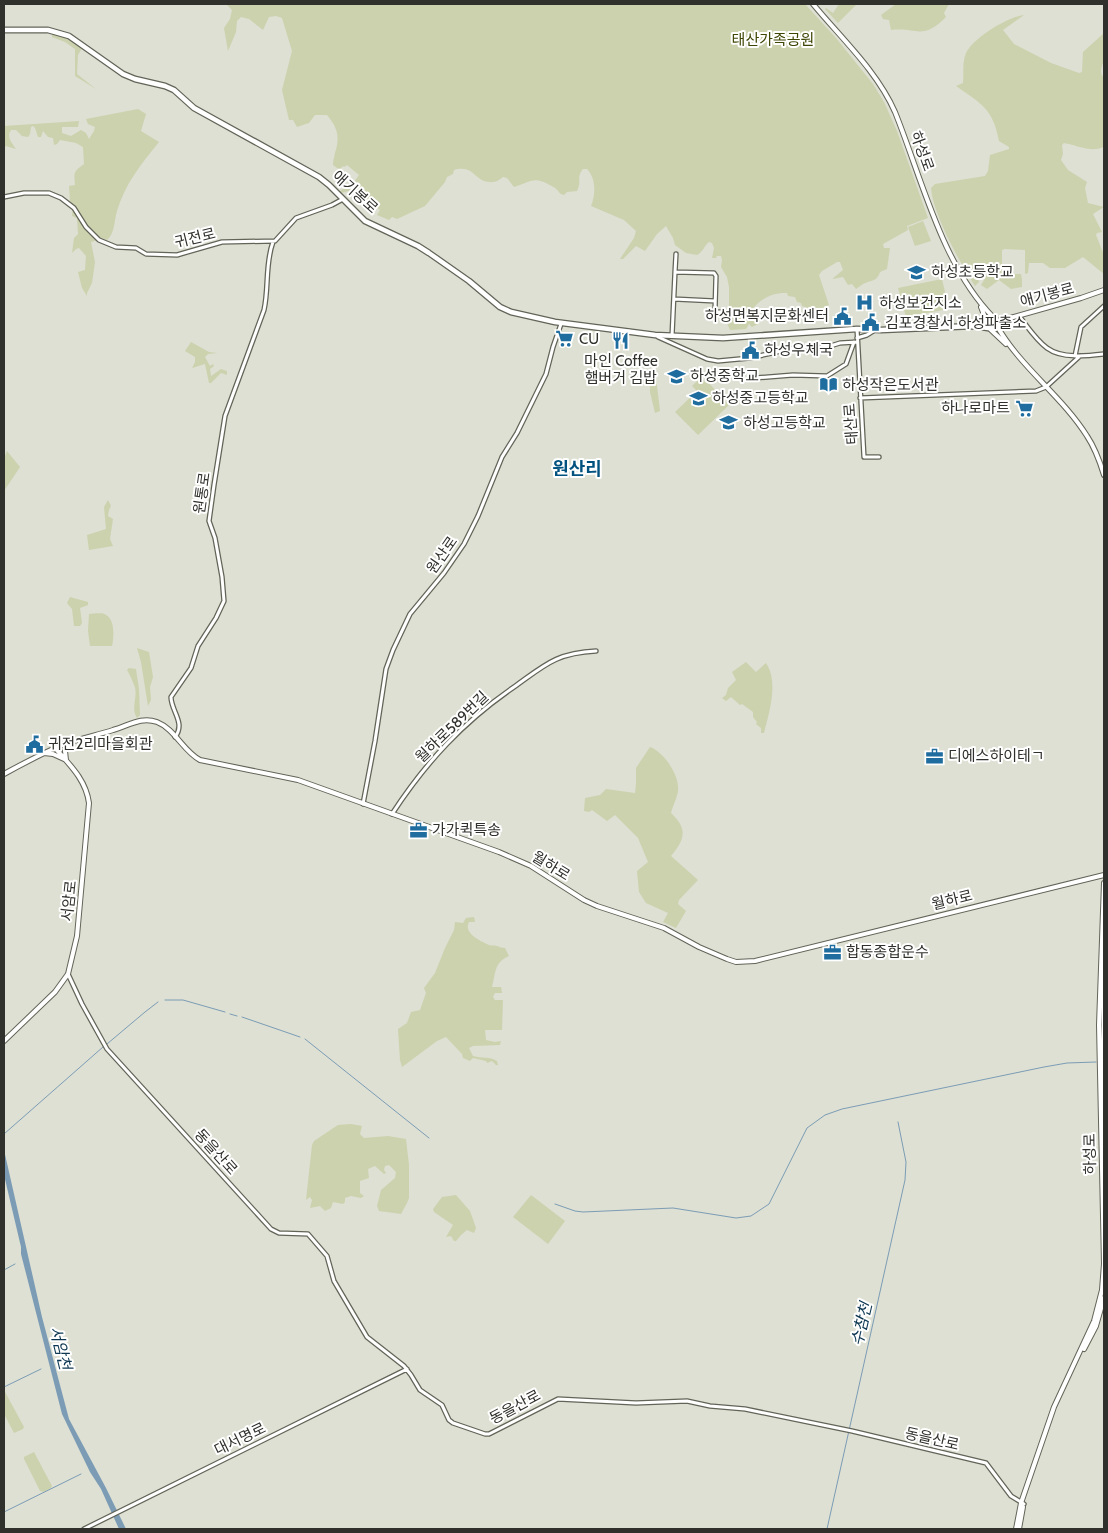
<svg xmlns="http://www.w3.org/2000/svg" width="1108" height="1533" font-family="Cabin,'Noto Sans KR',sans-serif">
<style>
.green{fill:#ccd2ae}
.water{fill:#7c9cb6}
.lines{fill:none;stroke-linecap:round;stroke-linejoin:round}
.stream{stroke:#7c9cb6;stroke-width:1}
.minor-casing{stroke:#626458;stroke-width:5.5}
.tertiary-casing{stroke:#626458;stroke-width:6}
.secondary-casing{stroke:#626458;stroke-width:7}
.minor{stroke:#fff;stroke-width:3}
.tertiary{stroke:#fff;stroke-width:4}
.secondary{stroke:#fff;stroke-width:4.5}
.labels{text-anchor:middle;stroke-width:4;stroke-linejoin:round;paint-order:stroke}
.park-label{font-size:15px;fill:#3f4604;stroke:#fff}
.street-label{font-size:15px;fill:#30312c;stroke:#fff}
.poi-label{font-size:15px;fill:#30312c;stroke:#fff;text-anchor:start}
.water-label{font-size:16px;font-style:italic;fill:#0b3550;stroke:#fff}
.quarter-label{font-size:18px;font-weight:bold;fill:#02527f;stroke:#fff}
</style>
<rect width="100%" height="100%" fill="#dde0d2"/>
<path class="green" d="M226 4H805L836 38 873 84 884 102 897 131 928 218 907 226 908 230 883 244 884 248H890L887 269 880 272C877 282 871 280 863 284 861 285 859 287 856 289L852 284 848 285 843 277 832 279 843 270 840 262H837L822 271 819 275 829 305C819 310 813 310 802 306L801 303 797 302 795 297 788 296 787 293C773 292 759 299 751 311L754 318 761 316 762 317 758 324 752 327 749 324 746 329 730 330 727 323 729 317V287L727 277 721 267 722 260 721 256H717L716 258H712L714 248 712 243 709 242C704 246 703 252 697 255L686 253 675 245 673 238 666 226 657 234 645 251 636 246 623 259H620L634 238 636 231 624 220 591 206C596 194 596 178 587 169H583C576 177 582 182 577 191L567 192 564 195C559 194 559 191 555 188 534 175 533 181 514 187L507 178 503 177C500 179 497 182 493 182 474 184 476 164 454 170L453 174 447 177 445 182 425 206 397 219 392 217 389 220 377 215 380 210 375 206 376 202 366 200V196L355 188 352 190 341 193 340 191 354 182 359 175 347 165 344 167 343 166 340 169 337 168 333 165C333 160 334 158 335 153 340 137 338 128 327 115H315L309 123 297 127 293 120H289L282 90 292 51 282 18 276 16 269 17 263 30 249 19 241 17 237 21 236 32 228 51 224 28 230 19 232 10Z
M839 4H857L838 23 825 9 826 8 833 13Z
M896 4H949L944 13 946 17C922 41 918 27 891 30L889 20 883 19 881 15Z
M1024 15 1003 30 1014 44 1051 63 1079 73 1082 72 1083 52 1104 33C1104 41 1106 51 1104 59 1103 66 1098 71 1104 78L1103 147C1092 153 1076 145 1064 143L1062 145 1063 154 1061 160 1068 170 1087 182 1085 188 1088 203 1104 207 1093 214 1102 232 1097 233 1096 235 1104 255V274L1083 257 1065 268H1050L1043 263H1029L1028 273 1025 274V250L1005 249 1002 250V274H1021L1022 280V287L1011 289 999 280 987 289 981 285 987 275 986 269 982 268 978 270 977 275 979 282 975 286C960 263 933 214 931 188L935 184 985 176 988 171 990 155 1009 149V147L999 141C993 109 982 104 956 86L963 83C964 73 962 62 966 53 974 37 1008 17 1024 15Z
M52 33 70 39 82 48 78 55 77 74 96 89 75 76V49L65 42 52 37Z
M138 109 146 114 141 131 159 142C141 164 125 184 117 211 114 221 115 233 107 240L96 236 86 227 79 213 70 202 69 186 75 185C74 172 73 172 84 164L83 147 76 143 60 140 57 144 54 145 53 138 48 137 43 131 41 137H38L35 128 33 126 31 127 30 134 28 137 22 136 16 130H11C6 137 12 143 16 149L6 146 4 148V126L79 121 78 127H62V133L71 136 81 130 86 133 89 139 94 131 95 127 88 124 86 119Z
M73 208C82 219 86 232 98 240L91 242 95 262 92 283 87 293V296L82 288 78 272 85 270 86 256 79 248 76 249 72 253 74 238 78 234 77 218 72 216Z
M923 221 931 241 915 246 908 227Z
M942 279 945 292 943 310 906 317 898 288Z
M191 342 209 352 217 353 208 354 205 357 210 366 213 364 214 366 210 369 211 376 221 369 227 371V375L221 373 211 383H209L205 364 192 368 195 362V357L185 351Z
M650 369H655L660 411 655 413 650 392Z
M701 377 705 382 707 381 729 405 698 435 675 412 697 391 692 386Z
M7 451 20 467 4 491V458Z
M108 500 111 506 109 510 108 516 113 519 110 539 113 546 89 550 87 535 106 529 104 507Z
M70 597 88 602V605L80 608 82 623 80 626H74L72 609 67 603Z
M89 614C94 614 102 612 106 615 115 619 114 638 112 646H90L88 631Z
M137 648 149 652 153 677 150 687 151 700 148 706 141 662Z
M746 662 756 672 766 663C779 682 769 713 764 733H761V728L756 724 757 722 753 717V712L742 704 740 705 731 697 726 701 722 698 726 695 728 688 736 680 732 672Z
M129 668 136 669 139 689 140 715 137 718C130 708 139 695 134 685 132 680 130 675 127 670Z
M650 747C664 752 680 776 678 791 677 798 673 805 671 813 688 829 685 839 671 856L698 880 679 900 678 904 686 911 676 928 663 922 668 913 646 903 639 892 637 871 648 862 638 838 615 815 607 821 592 810 589 812 584 811 585 798 600 795 606 789 635 793 636 784V768Z
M474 917 475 922H469C463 933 480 941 489 945 492 946 495 945 497 946 500 947 502 948 505 948L509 956C494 962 496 973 492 987H501L502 993H495L493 997 495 1000H503L502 1030H485L486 1040 495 1042 501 1041 500 1045 473 1046 469 1048 473 1056C482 1059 489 1056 497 1061L498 1065H496L492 1061 487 1063 486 1061 473 1058 470 1061 463 1058 462 1054 446 1037 437 1041 402 1067 400 1060 398 1029 407 1023 411 1012 420 1010 426 993 424 988 435 973 445 948 454 930 455 922 463 923 466 918Z
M351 1124 362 1126 360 1134 364 1138 388 1136 406 1139 409 1165V1198L407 1203 401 1214 379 1211 377 1206 381 1190 395 1178 396 1172 389 1165 385 1166 384 1170 386 1173 384 1174 375 1166 368 1169 369 1178 360 1181V1193L364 1196 361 1198 351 1196 345 1198V1202L343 1204 333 1202 331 1208 325 1211 320 1206 310 1208 312 1200 310 1197 306 1200 312 1145 314 1141 338 1125Z
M456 1195 470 1211 476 1228 474 1233 467 1230 461 1235 456 1241H454L451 1236 446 1237 453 1225 434 1212 433 1209 442 1197Z
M531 1195 565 1221 548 1244 513 1217Z
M4 1390 24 1427 23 1429 14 1433 4 1414Z
M34 1452 52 1486 51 1488 44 1492 40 1491 24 1459V1457Z"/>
<path class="water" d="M4 1150 42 1317 69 1419 106 1488 126 1529H119L101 1489 90 1472 62 1414 21 1254V1247L4 1175Z"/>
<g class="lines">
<path class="stream" d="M165 1000H183L225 1012
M230 1014 237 1016
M242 1017 300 1037
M305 1039 429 1138
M107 1044 145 1012 158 1002
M4 1134 103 1047
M555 1204 575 1211 583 1212 673 1208 736 1218 751 1216 769 1204 807 1128 825 1115 842 1109 1044 1067 1067 1063 1096 1062
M4 1270 15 1264
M4 1387 41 1369
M4 1512 81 1474
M827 1529 905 1180 906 1162 898 1122"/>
<defs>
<path id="minor" d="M4 197 24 193H49L61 198 74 208 86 227 99 240 116 247 136 248 146 254 177 255 222 242 275 241 296 218 332 205 343 199
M675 272 676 254
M674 299 715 301
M1019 316C1027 326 1036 340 1047 348 1062 359 1087 356 1104 354
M857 329 864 457H879
M672 336 675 272 714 273 716 276 715 310 717 312H726
M658 337 707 359 718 361 750 358 799 347 824 348 840 343 857 342
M857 338 867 335 875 330
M1075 356 1081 327 1104 306
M754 378 793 375 827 376 846 364 854 342
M860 398 1036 391 1046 387 1080 356
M175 737C186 723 171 711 171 697L191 668 198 646 216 618 224 601 222 577 215 538 209 521 214 485 225 416 264 310C269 288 265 263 273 242
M363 804 375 741 386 669 393 650 410 614 444 573 464 544 478 516 502 457 517 433 546 374 553 347 561 324
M392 814C426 762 463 722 514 687 545 665 556 653 596 651
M68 974 82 1004 107 1049 271 1229 279 1233 308 1234 327 1256 334 1281 367 1337 404 1366 411 1375 420 1390 442 1405 449 1420 453 1423 485 1434H489L558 1399 636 1403 687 1401 710 1406 745 1409 852 1431 986 1463 1011 1496 1024 1504
M84 1529 407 1369"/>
<path id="tertiary" d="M813 4C841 38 877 71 895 112 922 179 942 265 993 317
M1104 290 1081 298 1010 318 997 326C1021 368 1062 396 1087 436 1095 448 1100 462 1104 475
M981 307 986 320
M986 323a6 6 0 1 1 12 0a6 6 0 1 1-12 0Z
M990 329 1006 344
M44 753 53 754 64 759
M66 760 65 751 71 742
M4 774C24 763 44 752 65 744 81 738 98 735 113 730 128 726 141 716 157 722 175 729 183 751 200 760L298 780 499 852 531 866 584 900 597 906 664 928 699 947 727 959 736 962 755 961 1104 875
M1104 966 1103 1077 1104 1144
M4 1041 55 992 68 974 77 936 89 803C86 780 70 765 55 748
M1084 1349 1096 1326 1104 1298
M1016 1529 1021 1503 1054 1407 1094 1321 1102 1290 1104 1264 1099 1025 1104 883
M1019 1529 1023 1507"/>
<path id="secondary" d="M4 30H48L69 36 123 74 135 79 165 86 174 90 194 108 319 177 329 185 365 221 418 246 429 253 469 281 500 307 511 312 555 322 655 335 723 338 857 329 881 330 974 326 988 328
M975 326 986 320"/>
</defs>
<use href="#minor" class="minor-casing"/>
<use href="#tertiary" class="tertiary-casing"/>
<use href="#secondary" class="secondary-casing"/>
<use href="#minor" class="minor"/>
<use href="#tertiary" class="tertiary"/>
<use href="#secondary" class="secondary"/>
</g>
<defs>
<symbol id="school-bare" viewBox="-9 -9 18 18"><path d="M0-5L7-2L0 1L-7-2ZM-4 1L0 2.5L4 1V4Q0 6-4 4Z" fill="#1f6c9f" stroke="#fff" stroke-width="2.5" paint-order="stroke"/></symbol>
<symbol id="hospital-bare" viewBox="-9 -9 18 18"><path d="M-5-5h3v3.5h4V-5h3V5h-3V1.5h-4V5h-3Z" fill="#1f6c9f" stroke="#fff" stroke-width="2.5" paint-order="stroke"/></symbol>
<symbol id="civic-bare" viewBox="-9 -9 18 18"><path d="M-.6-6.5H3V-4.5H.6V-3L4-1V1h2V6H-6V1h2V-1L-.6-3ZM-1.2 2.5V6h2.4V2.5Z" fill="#1f6c9f" stroke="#fff" stroke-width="2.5" paint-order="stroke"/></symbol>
<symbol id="supermarket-bare" viewBox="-9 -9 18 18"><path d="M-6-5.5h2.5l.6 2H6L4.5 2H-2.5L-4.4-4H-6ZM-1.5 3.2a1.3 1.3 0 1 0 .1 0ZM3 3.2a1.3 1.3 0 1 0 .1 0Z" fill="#1f6c9f" stroke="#fff" stroke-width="2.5" paint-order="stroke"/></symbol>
<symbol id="restaurant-bare" viewBox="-9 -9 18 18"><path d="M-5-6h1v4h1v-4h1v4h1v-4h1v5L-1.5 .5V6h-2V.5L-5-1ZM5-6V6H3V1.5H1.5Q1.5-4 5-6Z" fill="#1f6c9f" stroke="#fff" stroke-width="2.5" paint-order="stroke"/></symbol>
<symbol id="library-bare" viewBox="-9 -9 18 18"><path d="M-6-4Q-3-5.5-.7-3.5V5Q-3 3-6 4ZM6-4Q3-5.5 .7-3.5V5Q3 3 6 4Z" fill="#1f6c9f" stroke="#fff" stroke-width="2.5" paint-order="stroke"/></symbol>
<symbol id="office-bare" viewBox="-9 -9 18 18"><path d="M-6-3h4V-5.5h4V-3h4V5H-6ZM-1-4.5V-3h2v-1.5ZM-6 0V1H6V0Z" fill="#1f6c9f" stroke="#fff" stroke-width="2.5" paint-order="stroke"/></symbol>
</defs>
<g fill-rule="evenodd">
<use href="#school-bare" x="904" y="260" width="25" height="25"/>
<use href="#hospital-bare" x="852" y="290" width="25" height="25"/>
<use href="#civic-bare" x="830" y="304" width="25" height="25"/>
<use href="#civic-bare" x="858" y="310" width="25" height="25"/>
<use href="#supermarket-bare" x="552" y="326" width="25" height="25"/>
<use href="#restaurant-bare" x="608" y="328" width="25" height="25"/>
<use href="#civic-bare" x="738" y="338" width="25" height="25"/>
<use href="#school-bare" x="664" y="364" width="25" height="25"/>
<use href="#library-bare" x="816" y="372" width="25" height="25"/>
<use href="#school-bare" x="686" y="386" width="25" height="25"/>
<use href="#supermarket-bare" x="1012" y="396" width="25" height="25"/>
<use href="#school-bare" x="716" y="410" width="25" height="25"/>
<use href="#civic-bare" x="22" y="732" width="25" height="25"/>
<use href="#office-bare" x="922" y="744" width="25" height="25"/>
<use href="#office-bare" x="406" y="818" width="25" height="25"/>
<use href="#office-bare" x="820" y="940" width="25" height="25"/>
</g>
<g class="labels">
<g class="park-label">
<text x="773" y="45">태산가족공원</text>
</g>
<g class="street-label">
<text transform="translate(922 151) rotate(70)" y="5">하성로</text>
<text transform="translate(355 192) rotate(42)" y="5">애기봉로</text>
<text transform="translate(195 238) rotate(-14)" y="5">귀전로</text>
<text transform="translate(1047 295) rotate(-15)" y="5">애기봉로</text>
<text transform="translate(851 424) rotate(-94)" y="5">태산로</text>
<text transform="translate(202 493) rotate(-82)" y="5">원통로</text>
<text transform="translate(442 555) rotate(-55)" y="5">원산로</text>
<text transform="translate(452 727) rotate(-44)" y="5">월하로589번길</text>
<text transform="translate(551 866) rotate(31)" y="5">월하로</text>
<text transform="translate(952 900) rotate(-14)" y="5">월하로</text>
<text transform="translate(69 901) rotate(-84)" y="5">서암로</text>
<text transform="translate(216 1152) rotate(48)" y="5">동을산로</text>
<text transform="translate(1090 1154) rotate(-91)" y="5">하성로</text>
<text transform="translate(515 1407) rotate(-28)" y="5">동을산로</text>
<text transform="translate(240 1439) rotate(-26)" y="5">대서명로</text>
<text transform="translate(932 1439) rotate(13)" y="5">동을산로</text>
</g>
<g class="poi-label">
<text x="931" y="277">하성초등학교</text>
<text x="879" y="308">하성보건지소</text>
<text x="829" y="321" text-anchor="end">하성면복지문화센터</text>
<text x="885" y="328">김포경찰서 하성파출소</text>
<text x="579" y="344">CU</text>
<text x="764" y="355">하성우체국</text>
<text x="621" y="366" text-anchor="middle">마인 Coffee<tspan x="621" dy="17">햄버거 김밥</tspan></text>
<text x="690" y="381">하성중학교</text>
<text x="842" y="390">하성작은도서관</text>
<text x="712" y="403">하성중고등학교</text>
<text x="1010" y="413" text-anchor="end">하나로마트</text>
<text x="743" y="428">하성고등학교</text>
<text x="48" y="749">귀전2리마을회관</text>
<text x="948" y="761">디에스하이테ㄱ</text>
<text x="432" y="835">가가퀵특송</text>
<text x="846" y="957">합동종합운수</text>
</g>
<g class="water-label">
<text transform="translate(861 1324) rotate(-77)" y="6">수참천</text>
<text transform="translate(61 1348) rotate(76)" y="6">서암천</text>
</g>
<g class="quarter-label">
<text x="577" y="475">원산리</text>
</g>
</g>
<rect width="1108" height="1533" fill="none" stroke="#30312c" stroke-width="10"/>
</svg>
